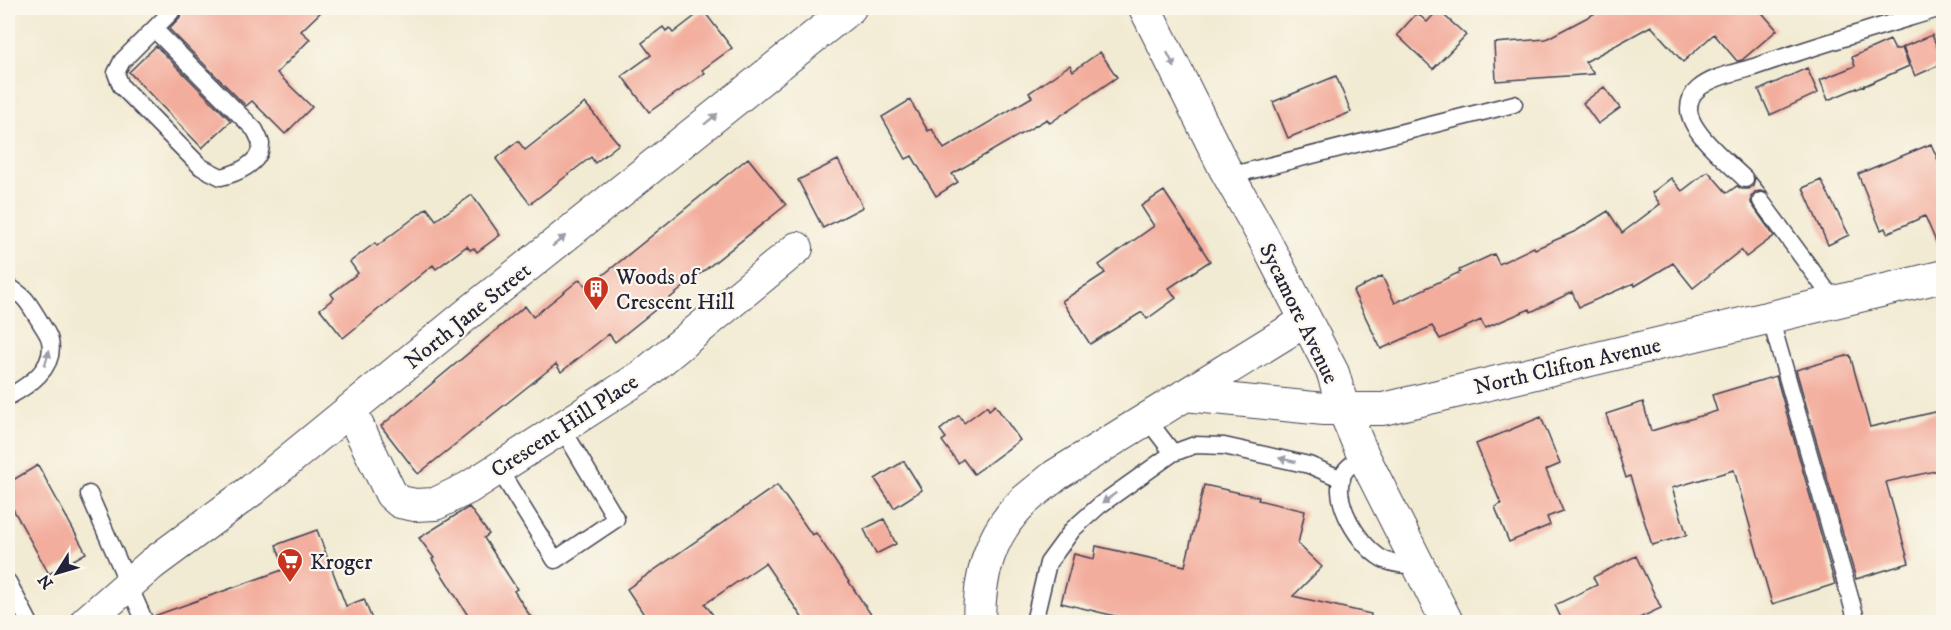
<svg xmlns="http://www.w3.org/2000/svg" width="1951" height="630" font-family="'IM FELL DW Pica',serif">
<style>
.building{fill:#f3ad9d}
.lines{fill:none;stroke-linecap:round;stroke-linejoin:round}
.service-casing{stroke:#414052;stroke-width:19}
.minor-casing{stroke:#414052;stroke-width:34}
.service{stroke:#fff;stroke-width:16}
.minor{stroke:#fff;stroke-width:32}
.oneway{fill:#9c9ca7}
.labels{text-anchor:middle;stroke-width:4.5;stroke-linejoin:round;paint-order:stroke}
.poi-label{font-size:22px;fill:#22223b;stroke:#fbf7ec;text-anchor:start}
.street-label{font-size:22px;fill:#22223b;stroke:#fbf7ec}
</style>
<rect width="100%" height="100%" fill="#fbf7ec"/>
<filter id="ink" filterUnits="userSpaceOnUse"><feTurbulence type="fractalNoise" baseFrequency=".0167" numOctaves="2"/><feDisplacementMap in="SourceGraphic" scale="12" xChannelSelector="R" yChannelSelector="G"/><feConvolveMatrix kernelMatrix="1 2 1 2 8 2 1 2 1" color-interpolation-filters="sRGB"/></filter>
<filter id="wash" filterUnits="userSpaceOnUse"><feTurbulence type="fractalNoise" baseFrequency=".008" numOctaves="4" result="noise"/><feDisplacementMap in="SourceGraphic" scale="24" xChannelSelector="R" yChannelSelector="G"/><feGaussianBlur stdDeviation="1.35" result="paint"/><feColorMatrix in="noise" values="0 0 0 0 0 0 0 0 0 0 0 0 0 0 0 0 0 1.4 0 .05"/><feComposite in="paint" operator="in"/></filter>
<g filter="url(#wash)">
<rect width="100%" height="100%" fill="#f2ebd3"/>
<g id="blocks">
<path class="building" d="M183 8H325L301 31 310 39 277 73 312 107 285 134 252 101 246 106 169 29 180 17Z
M1605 8H1758L1777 30 1742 60 1737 61 1714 34 1683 62 1651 26 1585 62 1594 74 1496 81 1494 43 1546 39Z
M703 10 732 48 702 70 705 73 649 112 622 76 651 55 642 43 663 27 666 31 669 28 673 33Z
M1438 10 1466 35 1433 69 1397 35 1417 13 1427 22Z
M1932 35 1944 63 1915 76 1903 47Z
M1890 40 1895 50 1902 48 1909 66 1864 86V85L1828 100 1820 80 1855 66 1852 57Z
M156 46 231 121 202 148 129 72Z
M1100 52 1117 77 1050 123 1047 119 952 174 958 182 936 196 912 156 906 159 882 117 910 100 928 131 932 129 944 149 1032 97 1029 93 1070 65 1073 71Z
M1807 68 1818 93 1770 115 1759 90Z
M1336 76 1351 112 1288 138 1273 102Z
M1604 87 1620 108 1598 124 1583 103Z
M585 103 619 144 595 163 591 157 530 204 496 159 518 141 525 150Z
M1931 144 1938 160 1944 158 1943 258 1925 216 1887 233 1885 228 1881 230 1858 174Z
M748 158 786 205 615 342 609 334 561 372 556 364 418 474 381 426 525 306 533 317 580 279 587 288Z
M838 160 863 207 823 228 798 180Z
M1708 171 1727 193 1737 186 1742 189H1749L1753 186 1755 177 1768 193 1760 191 1755 192 1751 197V203L1774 236 1746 257 1741 250 1693 288 1673 263 1635 286 1634 283 1579 307 1572 292 1531 312 1530 309 1485 328 1481 320 1440 339 1432 326 1381 349 1353 291 1382 276 1395 303 1460 272 1459 270 1494 254 1499 264 1534 247 1535 249 1576 231 1608 211 1622 233 1660 204 1652 193 1671 178 1682 191Z
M1821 180 1849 235 1828 245 1803 188Z
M1164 191 1210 261 1169 288 1176 298 1147 319 1142 312 1090 344 1062 301 1105 273 1099 265 1154 226 1141 206Z
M472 195 500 235 477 252 474 248 470 250 467 246 436 269 433 265 343 338 320 309 334 298 331 294 358 273 350 262 375 243 377 246 427 208 436 220Z
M1850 355 1870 427 1944 410V469L1886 482 1909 563 1856 579 1796 370Z
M1776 376 1835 584 1772 604 1734 470 1672 488 1687 535 1652 545 1630 476 1626 478 1606 414 1643 402 1651 431 1717 411 1712 395Z
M995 405 1020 440 974 474 963 459 958 463 942 441 946 438 940 430 959 415 964 423 987 406 989 410Z
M1541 417 1560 464 1546 470 1563 511 1547 517 1550 525 1509 542 1495 507 1501 504 1476 444Z
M904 461 922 490 894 508 875 479Z
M38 465 86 553 49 574 8 500V483Z
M777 485 812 535 816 533 876 622H805L765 563 705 604 718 622H649L627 589Z
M1204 485 1259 497 1258 500 1305 511 1298 544 1322 567 1293 596 1371 614 1370 622H1140L1061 603 1074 554 1094 559 1096 546 1185 566Z
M469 507 489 534 484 538 517 589 514 591 534 622H472L432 559 434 558 419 538Z
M884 519 896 544 876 554 864 529Z
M317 530 346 606 364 599 373 622H155L154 616 285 569 276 545Z
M1636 556 1661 608 1631 622H1563L1555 605 1597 585 1593 577Z"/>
</g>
</g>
<g filter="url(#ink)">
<use href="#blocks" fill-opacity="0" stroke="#414052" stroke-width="1.5"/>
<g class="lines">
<defs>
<path id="service" d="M154 29 255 130C257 134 260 140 261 144 261 164 235 174 221 177L201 167 121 86 116 73 122 61 171 12 173 8
M1229 176 1514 104
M1745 179C1729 163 1689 132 1689 109 1689 101 1692 94 1698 89 1713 76 1739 72 1757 66 1818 45 1879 27 1941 8
M1761 201 1835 302
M8 286C27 298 27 301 39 320 42 326 49 334 50 341 56 368 28 386 8 397
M1770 317 1857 622
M1147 419 1173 453
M1363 455C1358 460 1349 465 1345 471 1327 496 1361 551 1387 561 1396 565 1409 565 1419 567
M498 468 555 560 616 519 561 426
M89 494 145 622
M8 582 29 622
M1034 622 1048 563 1073 529 1100 505 1173 453 1195 445 1224 446 1309 465 1342 479"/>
<path id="minor" d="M1145 8 1225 169 1260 231 1333 373 1343 408 1363 455 1447 622
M1185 395 1324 409H1383L1944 276
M350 410 391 494 400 502 415 505 435 504 468 488 642 376 797 248
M86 622 152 564 252 490 471 311 850 8
M979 622C979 577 989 535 1023 502 1033 493 1045 484 1056 475L1305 321"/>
</defs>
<use href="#service" class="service-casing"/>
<use href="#minor" class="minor-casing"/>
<use href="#service" class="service"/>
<use href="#minor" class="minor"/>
</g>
<defs><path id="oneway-solid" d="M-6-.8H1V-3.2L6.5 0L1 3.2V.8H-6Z" transform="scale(1.5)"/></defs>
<g class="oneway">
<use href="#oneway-solid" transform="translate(1171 60) rotate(64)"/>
<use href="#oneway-solid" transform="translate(711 119) rotate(-39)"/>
<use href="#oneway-solid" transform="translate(559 241) rotate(-39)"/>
<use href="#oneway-solid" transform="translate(47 358) rotate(-73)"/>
<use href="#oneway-solid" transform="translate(1287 460) rotate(-167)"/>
<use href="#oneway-solid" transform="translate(1109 498) rotate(145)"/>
</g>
</g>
<defs>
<symbol id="building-pin" viewBox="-11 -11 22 30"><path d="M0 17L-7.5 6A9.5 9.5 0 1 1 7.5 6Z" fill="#c8321e" stroke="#fbf7ec"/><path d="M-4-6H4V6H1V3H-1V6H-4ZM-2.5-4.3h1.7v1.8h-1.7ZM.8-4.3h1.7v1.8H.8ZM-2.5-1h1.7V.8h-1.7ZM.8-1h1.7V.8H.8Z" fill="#fff"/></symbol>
<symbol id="supermarket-pin" viewBox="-11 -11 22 30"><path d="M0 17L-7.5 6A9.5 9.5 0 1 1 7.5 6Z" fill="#c8321e" stroke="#fbf7ec"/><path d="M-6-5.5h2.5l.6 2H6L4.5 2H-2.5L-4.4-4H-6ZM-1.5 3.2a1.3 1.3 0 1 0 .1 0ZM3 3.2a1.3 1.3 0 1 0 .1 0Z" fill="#fff"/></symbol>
</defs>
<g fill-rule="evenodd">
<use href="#building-pin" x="581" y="274" width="30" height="40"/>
<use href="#supermarket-pin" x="275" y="546" width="30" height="40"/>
</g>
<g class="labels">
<g class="poi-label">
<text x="616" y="284">Woods of<tspan x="616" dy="25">Crescent Hill</tspan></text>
<text x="310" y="569">Kroger</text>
</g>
<g class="street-label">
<text transform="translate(1300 313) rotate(64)" y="8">Sycamore Avenue</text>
<text transform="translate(467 315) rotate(-39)" y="8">North Jane Street</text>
<text transform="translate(1567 365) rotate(-13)" y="8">North Clifton Avenue</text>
<text transform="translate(564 425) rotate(-33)" y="8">Crescent Hill Place</text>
</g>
</g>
<rect width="1951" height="630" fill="none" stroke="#fbf7ec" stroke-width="30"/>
<g transform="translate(57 573) rotate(233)" stroke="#fbf7ec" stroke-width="4.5" paint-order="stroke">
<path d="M0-4.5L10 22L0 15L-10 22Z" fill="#22223b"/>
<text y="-9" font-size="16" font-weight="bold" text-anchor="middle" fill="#22223b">N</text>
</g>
</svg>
